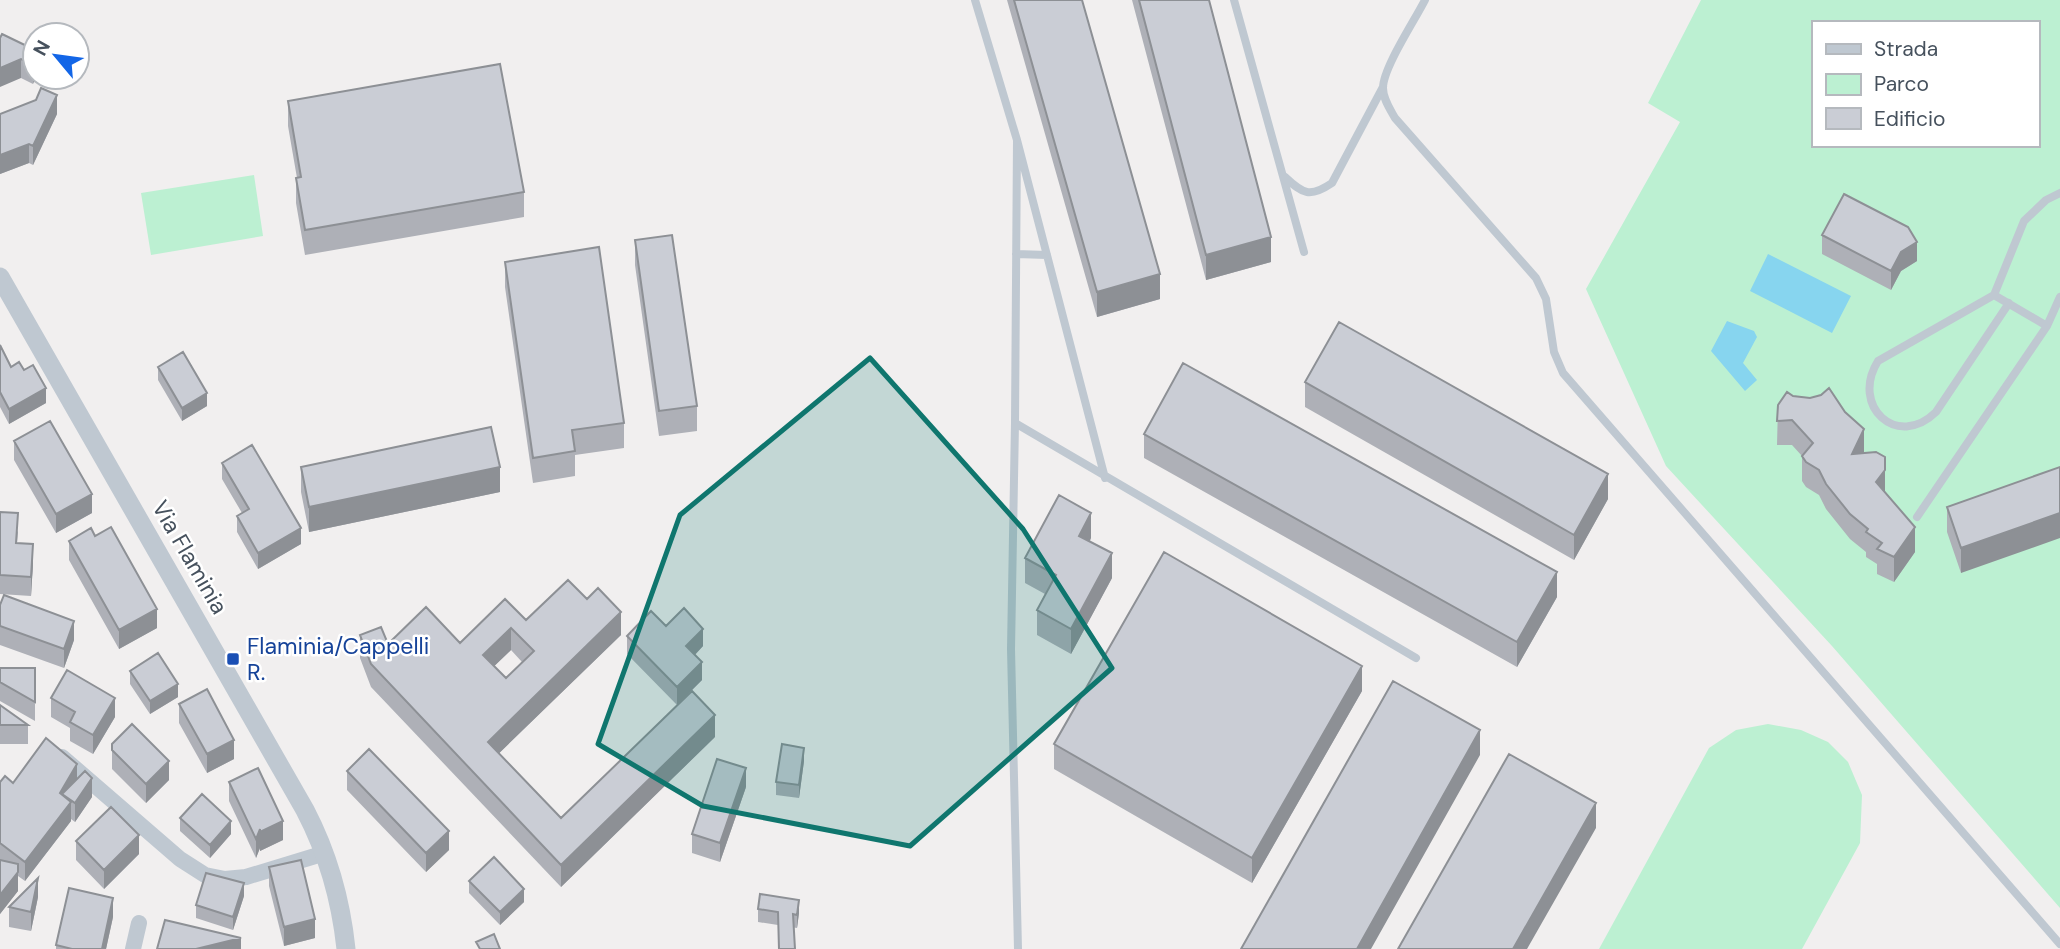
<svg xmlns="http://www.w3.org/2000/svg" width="2060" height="949" font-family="'DM Sans',sans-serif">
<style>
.green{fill:#bcf0d2;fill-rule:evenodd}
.water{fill:#87d5ef}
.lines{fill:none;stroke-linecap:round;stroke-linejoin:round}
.service{stroke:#bfc8d1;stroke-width:8}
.minor{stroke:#bfc8d1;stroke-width:16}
.tertiary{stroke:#bfc8d1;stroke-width:19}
.wall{fill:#aeb0b7;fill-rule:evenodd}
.shaded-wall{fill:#8d9095}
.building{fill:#cacdd5;stroke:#8d9095;stroke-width:2;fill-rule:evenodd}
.marked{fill:#0f766e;fill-opacity:0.2;stroke:#0f766e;stroke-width:5;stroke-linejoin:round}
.transit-dot{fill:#1a4fb4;stroke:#fff;stroke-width:2.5}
.labels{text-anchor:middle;stroke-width:5;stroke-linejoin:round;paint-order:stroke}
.street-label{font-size:23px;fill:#46515d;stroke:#fff}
.transit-label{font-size:23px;fill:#164399;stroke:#fff;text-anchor:start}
</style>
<rect width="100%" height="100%" fill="#f1efef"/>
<path class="green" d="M1701 0H2060V908L1832 646 1666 466 1586 289 1680 122 1648 103ZM1813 23H2037V145H1813Z
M254 175 263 236 151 255 141 193Z
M1768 724 1801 730 1828 742 1848 762 1862 795 1860 843 1802 949H1599L1709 748 1736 730Z"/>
<path class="water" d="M1768 254 1851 296 1832 333 1750 291Z
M1727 321 1754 331 1757 337 1743 363 1757 380 1745 391 1711 351Z"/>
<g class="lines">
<path class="service" d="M975 0 1017 140
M1234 0 1304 252
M1425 0C1415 20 1383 68 1383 88 1383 99 1390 109 1395 118L1536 278 1546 299 1554 352 1563 373 2060 944
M1285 177C1303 194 1310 198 1332 183L1383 87
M2060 193 2046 200 2024 221 1994 295 2047 326 2060 297
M1016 254 1047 255
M1994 295 1878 361C1850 406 1897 450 1936 412L2009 303
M1015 423 1011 649 1018 949
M1105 478 1017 140 1015 423 1416 658
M1917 517 2047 326"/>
<path class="minor" d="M62 757 180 859 205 875 225 879 246 877 325 853
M133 949 139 923"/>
<path class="tertiary" d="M0 277 305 810C328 854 341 901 346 949"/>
</g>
<path class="wall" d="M1007 0H1082L1160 299 1097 317Z
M1132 0H1209L1271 262 1206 280Z
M0 38 35 50 33 84 21 78Z
M288 101 524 192V217L305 255 296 203V178H297L288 126Z
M0 114H57L33 165 29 163 0 174Z
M1822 235 1917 261 1901 271 1891 290 1822 254Z
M635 240 697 406V431L659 436 635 265Z
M505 262 624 423V448L575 455V476L533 483 505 287Z
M0 345 11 367 24 370 46 403 9 424 0 407Z
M158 367 207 406 182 421 158 380Z
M1305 382 1608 499 1574 560 1305 407Z
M1778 405 1864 453 1885 493 1915 552 1894 582 1877 574V564L1866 557V552L1850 539 1826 509 1819 495 1806 487 1802 481V456L1792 445H1777Z
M1144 434 1557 597 1517 667 1144 458Z
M14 441 92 513 56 533 14 460Z
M222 463 301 544 258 569 237 532V516L242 513 222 479Z
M301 467 500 492 309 532 301 492Z
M2060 467 1961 573 1947 532V507Z
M0 512 18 532 17 543 33 563 31 596 0 594Z
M95 536 157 628 119 649 69 560V541Z
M1091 538 1090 541 1112 578 1071 654 1037 635V610L1045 594 1025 583V558Z
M0 605 74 640 64 668 0 645Z
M526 620 621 635 499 753 561 818 715 737 561 887 371 687 360 658V635L388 644 460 643ZM511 650 522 662 506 678 494 666Z
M666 626 703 646 695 655 702 680 677 705 627 654V636Z
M0 668H35V721L0 701Z
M130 671 178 697 150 714 130 684Z
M1362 691 1252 883 1054 769V744Z
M51 698 115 717 93 754 70 741V728L51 717Z
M179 704 234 759 207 773 179 723Z
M0 705 28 725V744H0Z
M112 744 169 780 146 803 112 769Z
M804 761 799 798 776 795V782Z
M347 771 449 850 426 872 347 790Z
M77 779 92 797 75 822 71 819V821L25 881 18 876V891L0 914V782L13 783Z
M229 782 283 840 260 851V848L256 858 229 801Z
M746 787 720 862 692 853V834Z
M180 818 231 834 210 858 180 831Z
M76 841 139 854 104 889 76 860Z
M269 867 315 938 284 946 269 886Z
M469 881 524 902 500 925 469 893Z
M244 896 233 930 196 918V905Z
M38 897 31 931 9 927V907Z
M758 909 799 913 797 928 758 922Z
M113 917 106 949H56V945Z"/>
<path class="shaded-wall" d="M21 59V78L0 87V68Z
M35 61V77H36L33 84V65Z
M57 95V114L33 165V146Z
M29 144V163L0 174V155Z
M1271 237V262L1206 280V255Z
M1917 242V261L1901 271 1891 290V271L1901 252Z
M1160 274V299L1097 317V292Z
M46 388V403L9 424V409Z
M207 393V406L182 421V408Z
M1864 429V454H1852Z
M500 467V492L309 532V507Z
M1885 470V495L1876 482Z
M1608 474V499L1574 560V535Z
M92 494V513L56 533V514Z
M1091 513V538L1079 561V536Z
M2060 513V538L1961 573V548Z
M1915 527V552L1894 582V557Z
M301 528V544L258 569V553Z
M33 544V563L31 596V577Z
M1112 553V578L1071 654V629Z
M1557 572V597L1517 667V642Z
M157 609V628L119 649V630Z
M621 612V635L488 764V742Z
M74 621V640L64 668V649Z
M511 628V650L483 677V655Z
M703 629V646L686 664V646Z
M702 662V680L677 705V687Z
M1362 666V691L1252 883V858Z
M178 684V697L150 714V701Z
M115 698V717L93 754V735Z
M715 715V737L561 887V865Z
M1480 730V755L1371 949H1357Z
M234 740V759L207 773V754Z
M804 748V761L799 798V785Z
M169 761V780L146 803V784Z
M77 764V783L62 794V809L60 793Z
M746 768V787L720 862V843Z
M92 778V797L75 822V803Z
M71 802V821L25 881V862Z
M1596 803V828L1527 949H1513Z
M231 821V834L210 858V845Z
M283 821V840L260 851V832Z
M260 829V848L256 858V839Z
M449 831V850L426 872V853Z
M139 835V854L104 889V870Z
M18 872V891L0 914V895Z
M38 878V897L31 931V912Z
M244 883V896L233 930V917Z
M524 889V902L500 925V912Z
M113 898V917L106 949H102Z
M799 900V913L797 928V915Z
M315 919V938L284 946V927Z
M241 938V949H196Z"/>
<path class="building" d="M1014 0H1082L1160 274 1097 292Z
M1139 0H1209L1271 237 1206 255Z
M2 34 35 50V61L33 65 21 59 0 68V38Z
M500 64 524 192 305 230 296 178 301 177 288 101Z
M41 88 57 95 33 146 29 144 0 155V114L36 100Z
M1844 194 1908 227 1917 242 1901 252 1891 271 1822 235Z
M672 235 697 406 659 411 635 240Z
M599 247 624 423 572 430 575 451 533 458 505 262Z
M1339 322 1608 474 1574 535 1305 382Z
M0 345 11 367 19 362 24 370 33 365 46 388 9 409 0 392Z
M183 352 207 393 182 408 158 367Z
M1183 363 1557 572 1517 642 1144 434Z
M1829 388 1845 412 1864 429 1852 454 1876 452 1885 457V470L1876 482 1915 527 1894 557 1877 549 1882 543 1866 532 1868 529 1850 514 1826 484 1819 470 1806 462 1802 456 1813 443 1792 420 1777 421 1778 405 1787 392 1793 396 1810 398 1821 395Z
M50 421 92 494 56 514 14 441Z
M491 427 500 467 309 507 301 467Z
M252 445 301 528 258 553 237 516 249 509 222 463Z
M2060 467V513L1961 548 1947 507Z
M1059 495 1091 513 1079 536 1112 553 1071 629 1037 610 1056 575 1025 558Z
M0 512 18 513 16 543 33 544 31 577 0 575Z
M111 527 157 609 119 630 69 541 91 528 95 536Z
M1164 552 1362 666 1252 858 1054 744Z
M568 580 587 599 598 588 621 612 488 742 561 818 692 691 715 715 561 865 371 664 360 635 381 627 388 644 426 607 460 643 505 599 526 620ZM511 628 534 651 506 678 483 655Z
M4 595 74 621 64 649 0 626V605Z
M684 608 703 629 686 646 702 662 677 687 627 636 651 611 666 626Z
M158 653 178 684 150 701 130 671Z
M0 668H35V702L0 682Z
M67 670 115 698 93 735 70 722 75 712 51 698Z
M1393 681 1480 730 1357 949H1241Z
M207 689 234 740 207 754 179 704Z
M0 705 28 725H0Z
M132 724 169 761 146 784 112 750V744Z
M46 738 77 764 60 793 71 802 25 862 0 843V782L5 776 13 783Z
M782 744 804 748 799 785 776 782Z
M369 749 449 831 426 853 347 771Z
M1509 754 1596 803 1513 949H1398Z
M717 759 746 768 720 843 692 834Z
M258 768 283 821 260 832V829L256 839 229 782Z
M85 771 92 778 75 803 62 794Z
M202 794 231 821 210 845 180 818Z
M111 807 139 835 104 870 76 841Z
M494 857 524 889 500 912 469 881Z
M0 860 18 864V872L0 895Z
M301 860 315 919 284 927 269 867Z
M206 873 244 883 233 917 196 905Z
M38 878 31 912 9 907Z
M69 888 113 898 102 949H72L56 945Z
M760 894 799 900 797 915 793 914 795 949H779L778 912 758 909Z
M165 920 241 938 196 949H157Z
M494 934 500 949H480L476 942Z"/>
<path class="marked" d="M870 358 1023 529 1112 668 910 846 703 806 598 744 680 515Z"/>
<rect class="transit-dot" x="226" y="652" width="14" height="14" rx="3.5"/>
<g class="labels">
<g class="street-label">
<text transform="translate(190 557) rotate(60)" y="8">Via Flaminia</text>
</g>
<g class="transit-label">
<text x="247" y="654">Flaminia/Cappelli<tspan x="247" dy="26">R.</tspan></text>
</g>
</g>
<rect x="1812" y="21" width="228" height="126" fill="#ffffff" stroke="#b5b9be" stroke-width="2"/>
<rect x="1826" y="44" width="35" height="10" fill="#bfc8d1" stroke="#b5b9be" stroke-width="2"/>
<text x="1874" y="56" font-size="21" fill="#46515d">Strada</text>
<rect x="1826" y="74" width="35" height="21" fill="#bcf0d2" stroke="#b5b9be" stroke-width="2"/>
<text x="1874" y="91" font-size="21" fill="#46515d">Parco</text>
<rect x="1826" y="108" width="35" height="21" fill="#cacdd5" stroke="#b5b9be" stroke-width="2"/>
<text x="1874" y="126" font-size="21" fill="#46515d">Edificio</text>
<g transform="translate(56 56) rotate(299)"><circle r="33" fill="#ffffff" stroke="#b5b9be" stroke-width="2"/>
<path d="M0-5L12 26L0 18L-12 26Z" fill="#1366e7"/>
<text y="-10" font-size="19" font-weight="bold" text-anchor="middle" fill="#46515d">N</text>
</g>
</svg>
